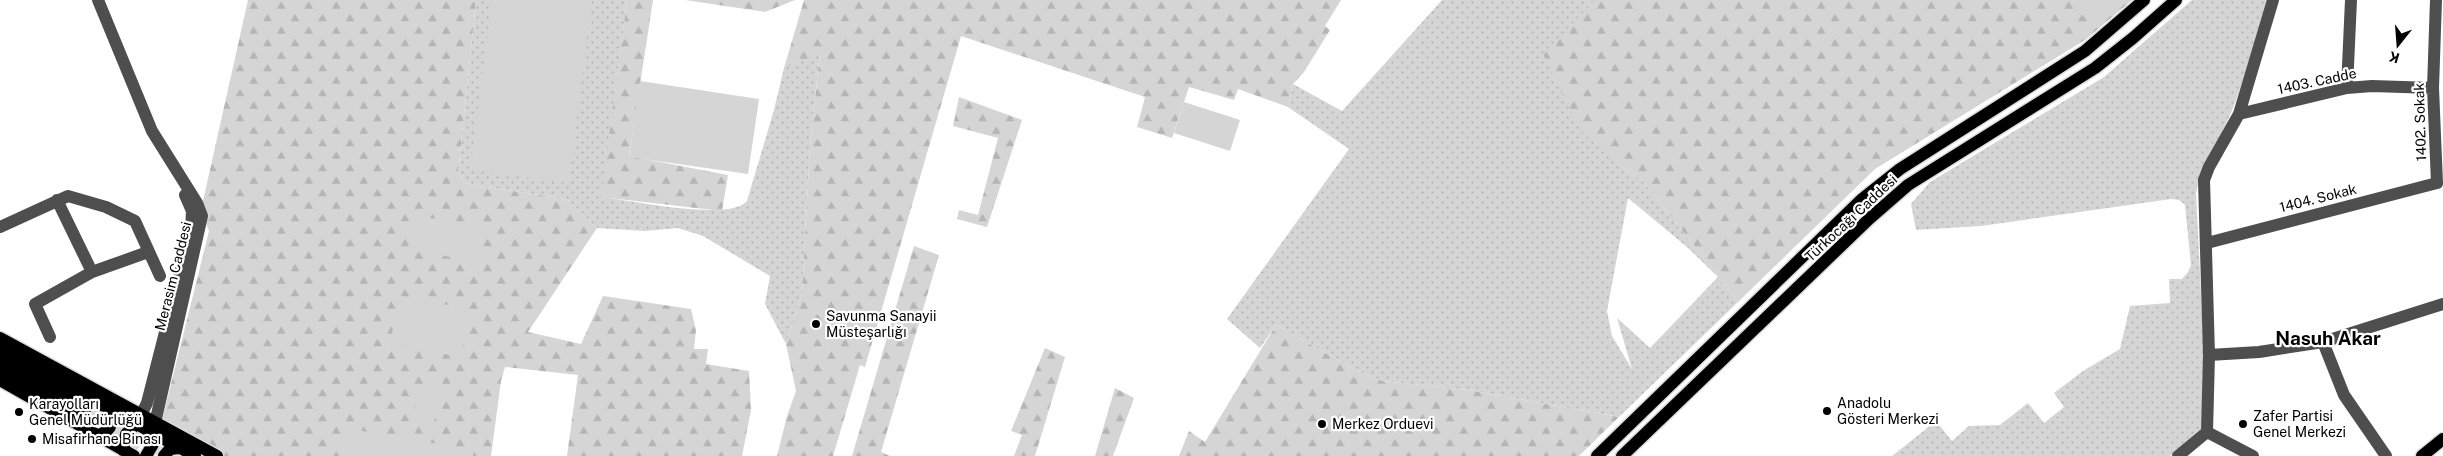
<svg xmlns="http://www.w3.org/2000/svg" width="2443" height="456" font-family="'Public Sans',sans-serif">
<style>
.grass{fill:url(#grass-dots);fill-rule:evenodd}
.forest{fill:url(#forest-firs)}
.pitch{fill:#d5d5d5}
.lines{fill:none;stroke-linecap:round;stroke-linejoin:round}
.major-tunnel{stroke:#d9d9d9;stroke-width:12;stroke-dasharray:12 6;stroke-linecap:butt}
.major-casing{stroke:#dbdbdb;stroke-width:15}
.minor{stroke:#4e4e4e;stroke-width:12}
.major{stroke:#000;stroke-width:12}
.poi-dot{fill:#000;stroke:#fff;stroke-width:2}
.labels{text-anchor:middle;stroke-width:4.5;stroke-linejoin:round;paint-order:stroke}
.street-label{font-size:14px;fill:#000;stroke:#fff}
.poi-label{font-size:14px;fill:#000;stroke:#fff;text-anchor:start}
.district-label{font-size:19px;font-weight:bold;fill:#000;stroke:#fff}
</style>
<defs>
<pattern id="grass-dots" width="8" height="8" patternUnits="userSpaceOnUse" patternTransform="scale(1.25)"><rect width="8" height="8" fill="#d5d5d5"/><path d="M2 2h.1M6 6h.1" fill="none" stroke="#b5b5b5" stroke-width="1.8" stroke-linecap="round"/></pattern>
<pattern id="forest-firs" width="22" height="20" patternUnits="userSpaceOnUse" patternTransform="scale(1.25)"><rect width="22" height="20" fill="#d5d5d5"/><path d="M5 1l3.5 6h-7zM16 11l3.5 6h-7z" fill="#b5b5b5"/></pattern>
</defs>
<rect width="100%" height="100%" fill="#fff"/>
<path class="grass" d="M476 0H627L602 197C630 200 730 222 747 201L774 110 784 68 820 52 810 145 802 294 786 344 765 304 770 276 703 236 678 228 645 231 597 228 566 199 473 185 464 182 458 174Z
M1442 0H1595L1620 166 1643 181 1738 302 1619 417 1469 390 1382 381 1357 371 1276 325 1260 348 1227 319 1349 149 1288 107 1293 84 1342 111ZM1628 198 1687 247 1718 277 1650 348 1617 318 1632 369 1612 336 1607 311Z
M2192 0H2267C2255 37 2246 77 2231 113 2219 141 2202 163 2196 193L2204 355V430L2170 456H1892L1936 421 1952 441 1969 426 2000 425 2028 403 2044 423 2064 407 2054 393 2083 371 2120 349 2130 306 2170 303 2169 279H2182L2188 272 2191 265 2185 205 2179 200 2171 199 1981 226 1916 230 1911 204 1930 182 2104 77Z"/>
<path class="forest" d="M248 0H476L458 174 464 182 473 185 566 199 597 228 528 332 581 344 603 296 691 309 696 330 694 349H708L706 364 749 371 751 410 742 456H567L578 375 505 367 501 381 491 456H217L161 424 209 231 201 210Z
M627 0H653L629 156 728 175 722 211 601 197Z
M685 0H795L765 12Z
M804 0H1341L1325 26 1330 30 1304 72 1293 84 1288 107 1238 89 1234 100 1189 87 1172 138 1137 127 1145 97 961 36 865 367 860 365 833 456H777L787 416 796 391 786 344 802 294 810 145 820 53 784 68Z
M1595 0H2132L2085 40 1875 169 1738 302 1643 181 1620 166 1581 131 1543 54Z
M959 97 1022 120 987 227 957 219 959 210 978 215 998 138 953 126Z
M914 246 939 255 881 452 890 456H852Z
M1276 325 1357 371 1382 381 1469 390 1619 417 1579 456H1179L1189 431 1205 442Z
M1045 348 1065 357 1035 456H1014L1022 435 1011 431Z
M1115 388 1134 398 1113 456H1095Z"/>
<path class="pitch" d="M492 0H592L569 183 470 170Z
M2069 0H2130L2095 29Z
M640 81 759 99 748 174 629 157Z
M1184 102 1240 120 1230 151 1174 133Z
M414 215 485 228 478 262 408 249Z
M399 296 470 309 461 357 390 344Z
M419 387 440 390 433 429 412 426Z
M345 428 474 450 473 456H340Z"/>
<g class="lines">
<path class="major-tunnel" d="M87 407 171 456
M82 414 151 456"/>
<defs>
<path id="major" d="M0 338 217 456
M0 349 195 456
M0 359 87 407
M0 370 82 414
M0 380 134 456
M98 435C113 431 115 419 108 407
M123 450 126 434 137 423
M146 456 153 444 152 432
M164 456 170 449 179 448
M1597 456 1861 200 1900 169 2085 51 2144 0
M1622 456 1869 219 1908 185 2095 68 2133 38 2176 0
M2422 456 2443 439"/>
</defs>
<use href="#major" class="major-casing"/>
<path class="minor" d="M98 0 152 131 197 203 202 216 153 432
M2347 88 2351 0
M2239 114 2347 88 2372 86 2433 88
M0 227 68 196 106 207 135 221 160 276
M2207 243 2437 183 2433 88 2436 0
M92 272 148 252
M50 337 35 304 92 272 57 200
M2323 342 2344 395 2386 456
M2209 355 2259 352 2323 342 2443 304
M137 423 147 403 191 230 192 211 185 195
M2207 432 2209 355 2204 180 2209 167 2239 114 2273 0
M2207 432 2253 456
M2178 456 2207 432"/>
<use href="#major" class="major"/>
</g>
<g class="poi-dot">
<circle cx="816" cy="324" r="5"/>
<circle cx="1827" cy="411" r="5"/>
<circle cx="19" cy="412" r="5"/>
<circle cx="1322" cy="424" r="5"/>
<circle cx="2243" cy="424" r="5"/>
<circle cx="32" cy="439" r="5"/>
</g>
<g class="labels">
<g class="street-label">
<text transform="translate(2317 81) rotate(-12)" y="5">1403. Cadde</text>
<text transform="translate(2420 122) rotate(-92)" y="5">1402. Sokak</text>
<text transform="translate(2318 198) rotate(-14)" y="5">1404. Sokak</text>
<text transform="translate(1851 218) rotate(-43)" y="5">Türkocağı Caddesi</text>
<text transform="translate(173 276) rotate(-76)" y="5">Merasim Caddesi</text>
</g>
<g class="poi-label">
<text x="826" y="321">Savunma Sanayii<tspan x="826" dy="16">Müsteşarlığı</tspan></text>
<text x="1837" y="408">Anadolu<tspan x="1837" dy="16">Gösteri Merkezi</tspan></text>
<text x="29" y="409">Karayolları<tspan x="29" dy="16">Genel Müdürlüğü</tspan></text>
<text x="2253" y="421">Zafer Partisi<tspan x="2253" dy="16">Genel Merkezi</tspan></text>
<text x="1332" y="429">Merkez Orduevi</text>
<text x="42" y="444">Misafirhane Binası</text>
</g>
<g class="district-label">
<text x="2328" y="345">Nasuh Akar</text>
</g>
</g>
<g transform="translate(2398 45) rotate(197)" stroke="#ffffff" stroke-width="4" paint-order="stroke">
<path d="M0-4L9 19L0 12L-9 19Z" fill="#000000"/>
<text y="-8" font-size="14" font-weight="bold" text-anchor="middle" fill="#000000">K</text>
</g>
</svg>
